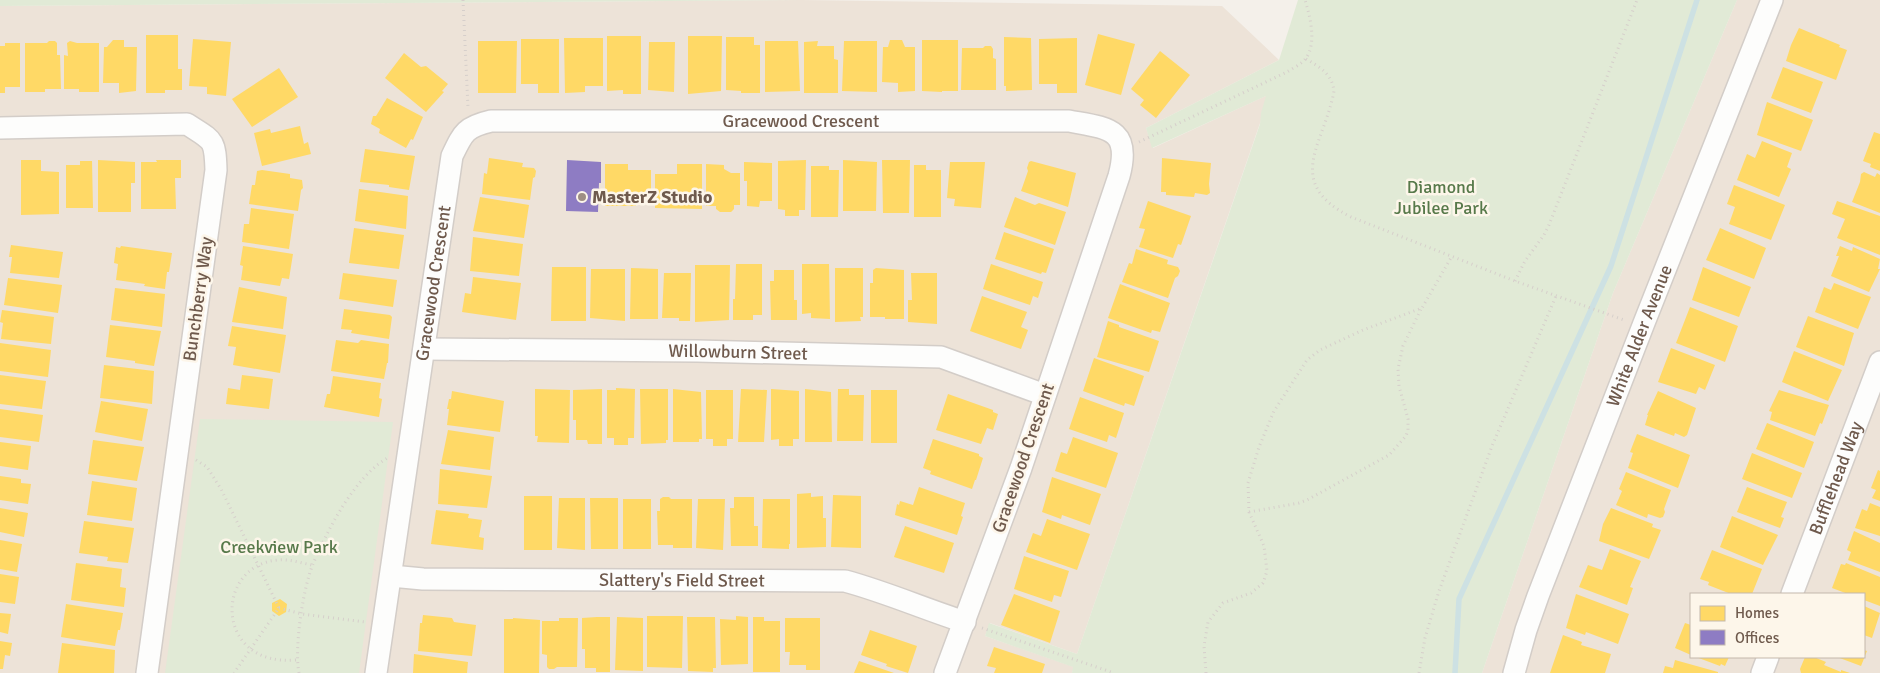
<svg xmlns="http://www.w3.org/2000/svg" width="1880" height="673" font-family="Signika,sans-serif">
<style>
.residential{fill:#ede3d8;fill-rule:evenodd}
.green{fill:#e1ead6}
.homes{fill:#ffd966}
.offices{fill:#8e7cc3}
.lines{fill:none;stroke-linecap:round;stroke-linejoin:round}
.stream{stroke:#cde1e3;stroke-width:5.5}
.minor-casing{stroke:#d3cdc8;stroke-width:24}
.path{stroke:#d6cfcb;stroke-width:3;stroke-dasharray:1 4;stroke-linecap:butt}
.minor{stroke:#fdfdfc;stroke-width:21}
.poi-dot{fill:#9e8e84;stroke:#fdf6ea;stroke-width:2}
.labels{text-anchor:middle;stroke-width:5;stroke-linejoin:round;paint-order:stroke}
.street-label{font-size:18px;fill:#6f5a4d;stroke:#fdf6ea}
.park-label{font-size:18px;fill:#57794a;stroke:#fdf6ea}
.poi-label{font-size:18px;font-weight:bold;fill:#6f5a4d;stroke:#fdf6ea;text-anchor:start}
</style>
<rect width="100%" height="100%" fill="#f4f0ea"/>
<path class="residential" d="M801 0 1222 6 1279 60 1146 128 1153 148 1270 94 1077 654 990 623 985 636 1074 667 1072 673H0V6Z
M1737 0H1880V673H1482L1613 293ZM1691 594H1864V657H1691Z"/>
<path class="green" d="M0 0H801L0 6Z
M1298 0H1737L1613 293 1482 673H1072L1073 667 985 636 989 623 1077 654 1260 124 1261 113 1266 96 1152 148 1146 128 1279 60Z
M200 419 393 422 359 673H165Z"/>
<path class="homes" d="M1799 28 1840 45 1839 47 1847 50 1836 80 1786 61 1791 45Z
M1098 34 1135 44 1121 95 1085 85Z
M146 35H178V69H182V90H165V93H146Z
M607 36H641V94H623V90L607 91Z
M688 36H722L721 91 688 94Z
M726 37H754V45H760V93H741V91L726 90Z
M1004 37 1031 38 1032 90 1006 91V86H1004Z
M564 38H603V86H585V92L565 93Z
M1077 38V93H1057V84H1039V39Z
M193 39 231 42 226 96 207 94V87L189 86Z
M521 39H559V93H538V84H521Z
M113 40H124V47H137L136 91 119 93V83H103L104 47H107Z
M890 40H902L905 47H915V91L898 92V83L882 82 883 47H888Z
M922 40H958V91H942V92L922 91Z
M49 41H55L57 43V55H60L61 89H45V92H25V43H47Z
M70 41 77 43H99V92H79V89H64V55L68 56 67 43Z
M478 41H517L516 93H478Z
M765 41H798L800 91 765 92Z
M818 41 817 46H834V59L838 60V93H804V42Z
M844 41H877V92L842 91Z
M649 42H675L674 92 648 90Z
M5 43H20V87H5V93H0V46H5Z
M985 46H991L993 49V58L996 59V90H961L962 48H983Z
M1160 51 1190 75 1156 118 1140 105 1144 100 1131 89Z
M404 53 421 67 426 66 448 84 442 91 444 92 426 112 385 78Z
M1783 67 1823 82 1811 113 1771 98Z
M279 68 298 97 252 127 232 99Z
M387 98 423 117 413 140 411 139 406 148 379 133 380 129 371 124 373 116H376Z
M1767 102 1813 120 1801 151 1757 135Z
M300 126 304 144 308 142 311 154 262 166 254 133 270 129 271 133Z
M1874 132 1880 134V171L1870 167 1871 164 1863 161Z
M1762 141 1792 153 1787 167 1791 169 1779 197 1737 180 1747 154 1755 158Z
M365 149 415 156 409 190 389 187V185L360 182Z
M489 158 523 163 522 167 534 168 536 171 535 177 533 178 530 200 482 194 484 173 487 174Z
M1162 158 1211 163 1209 184 1210 193 1207 195 1195 193 1194 197 1166 195V192H1161Z
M21 160H41V171L59 172V214L21 215Z
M98 160 135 162V183H131V212H98Z
M156 160H181V178H175L176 209H141V162H157Z
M806 160 805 210H799V216H785V210L778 209V161Z
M843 160 877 162 876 211H843Z
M882 160H910L909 213H883Z
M80 161H92L93 208H66V165H80Z
M1031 161 1076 173 1068 207 1021 191 1028 171 1027 168 1029 162Z
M744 162 772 163V201H760L759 207 747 206V181H744Z
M950 162H985L981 208 954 206 955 199 947 198Z
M605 164H628V170H651V202L636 203V206H605Z
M677 164H702V209L655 208V174H677Z
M706 164 724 165V169L731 173H740V205H734V209L731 212H720L716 209V206H706Z
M914 165H926V170H941V217H914Z
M811 166H829V170H839L838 217H811Z
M262 170 290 174V178L302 180 303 188 301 190 298 211 249 204 252 185H255L257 171Z
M1864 172 1875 177 1877 173 1880 175V213L1852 202 1860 182 1861 174Z
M1734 185 1785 205 1771 240 1729 224 1735 207 1727 204Z
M359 189 408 196 406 229 355 221Z
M480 197 529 205 524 238 473 231Z
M1015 197 1035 205 1039 203 1066 212 1055 245 1004 227Z
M1148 201 1191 216 1181 245 1178 244 1173 258 1139 247 1145 229 1139 228Z
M1837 201 1880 216V255L1837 238 1845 219 1832 214Z
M251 208 294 214 289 249 242 242 244 224H249Z
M354 228 404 235 399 269 349 263Z
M1720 228 1766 248 1754 279 1706 260Z
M1004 232 1054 249 1046 273 1042 272 1041 274 995 259Z
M473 237 523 244 519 276 470 271Z
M11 245 63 252 59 278 10 273 12 257H9Z
M121 246 172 253 169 272H167L165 289 144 286 145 284 116 280 118 264 114 263 116 247 120 248Z
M243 246 293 254 289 279 282 278 280 286 241 280 243 266 240 265Z
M1840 246 1852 251 1853 247 1880 259 1878 269H1880L1869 292 1831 276 1839 256H1836Z
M1136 249 1168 260 1167 264 1178 267 1180 271 1178 276 1175 278 1168 298 1122 282 1129 263 1132 264Z
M736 264H762V315H753V320H733V299H735Z
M802 264H829L830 319 811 318V313L802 314Z
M991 264 1043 282 1038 298 1033 296 1030 305 983 289Z
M695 265H730L729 320 695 322Z
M552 267H586V321H551Z
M1703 267 1751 287 1739 317 1692 300Z
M631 268 658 269V319H630Z
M835 268H863V317H860L861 321 835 322Z
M876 268 904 270V319H885V317H870V283H873V270Z
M591 269H625V321L590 318Z
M774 270H794V300H797V320H771L770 281H774Z
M343 273 397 280 393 307 339 299Z
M664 273H691L690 321H679V318H662Z
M911 273H937V324L908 322V300H912Z
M473 277 521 283 516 320 462 312 465 293 471 294Z
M8 278 62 285 58 313 4 305Z
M1834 283 1871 297 1858 329 1815 312 1824 287 1831 290Z
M1120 284 1170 303 1160 332 1152 330 1151 333 1108 318Z
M239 287 287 297 283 329 232 322Z
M115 288 165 294 162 327 111 320Z
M982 296 1027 312 1021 327 1028 330 1021 349 970 331Z
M1690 307 1738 326 1725 362 1676 343Z
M344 309 390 315 392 317 389 339 351 333 352 330 341 329Z
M2 310 54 317 51 344 1 339 3 323 0 322Z
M1808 316 1854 333 1844 366 1796 347Z
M1108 321 1119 325V327L1159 341 1149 372 1097 357Z
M110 325 161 331 154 366 135 363V361L106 357Z
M232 326 286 335 280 373 233 365 236 347 228 346Z
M336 340 358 343 361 340 389 344 388 363H387L384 379 331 371Z
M0 343 51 350 48 377 0 371Z
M1671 348 1715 365 1705 390 1699 387 1696 394 1658 382Z
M1794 351 1842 370 1828 401 1782 382Z
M1094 358 1144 376 1134 406 1125 403 1124 406 1083 391Z
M104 365 154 371 152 404 100 398Z
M0 375 46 381 42 409 0 404Z
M242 375 273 379 269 409 226 404 228 388 240 390Z
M333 376 381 383 379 398 382 399 379 417 324 407 327 394H330Z
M616 388 635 389 634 438H628V445H614V438H607V390H616Z
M535 389 570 390 569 443 537 442 538 436H535Z
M602 389V444H588L587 440H576V420H573V390Z
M640 389H668V440H666V443L641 444Z
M673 389 701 392 702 439H699V442H673Z
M741 389 767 390 764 442H738Z
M771 389 799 391V439H793V446H779V439L771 440Z
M805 389 831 392 832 442H805Z
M838 389H849V395H864L863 441H837Z
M706 390H733V439H727V446H713V439H706Z
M871 390H897V443H871Z
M1779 390 1829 405 1822 424 1820 423 1815 436 1770 420 1772 412 1769 411Z
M452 391 504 401 500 432 447 425 449 409H447L449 399H451Z
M1658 391 1696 408 1687 435 1684 437 1675 433 1674 436 1645 425 1648 415H1647Z
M948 394 993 410V412L998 414 993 430 987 428 981 444 936 430Z
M1080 397 1124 413 1116 438 1109 435 1107 442 1069 429Z
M101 401 148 409 142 441 95 432Z
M0 409 43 415 39 442 0 437Z
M1767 423 1814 442 1804 468 1756 449Z
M448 430 494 437 490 470 441 464Z
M1637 434 1690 455 1678 488 1628 468 1633 453 1630 452Z
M1073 437 1118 453 1106 488 1055 471 1061 452 1067 454Z
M933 439 979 454V456L983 458 976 480H975L972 489 930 474 931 471 923 468Z
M93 440 144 447 137 481 88 474Z
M0 442 31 446 28 470 0 466Z
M1752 453 1802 473 1792 498 1742 479Z
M440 469 492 476 487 508 438 504Z
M1878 470 1880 471V501L1872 498 1876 490 1871 488Z
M1626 472 1671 490 1664 509 1665 512 1663 517 1660 518 1648 514 1647 518 1616 505 1622 491 1619 489Z
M0 476 21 479V483L31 484 28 504 0 500Z
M1052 477 1101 494 1090 525 1062 515 1061 519 1042 512Z
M92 481 137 488 132 521 87 515Z
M919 487 965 503 961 516 963 517 957 535 895 515 897 504 899 505 900 501 913 505Z
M1747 487 1787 502 1781 517 1784 518 1780 528 1737 512Z
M811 493V497L823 496V518H826V547L797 548V494Z
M833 495 861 496V548L831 547Z
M524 496H552V550H524Z
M663 497H669L671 499H692V548H673V545H658L657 511H660V499Z
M734 497H754V526H758V546H731L730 508H734Z
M559 498H585V550L557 548Z
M590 498H618V549H591Z
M623 499H651V549H623Z
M698 499H725L723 550 696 548Z
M763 499H790V544H789V549L762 548Z
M1870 503 1880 507V536L1855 528 1862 509 1867 511Z
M0 508 28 513 24 537 0 532Z
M1611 508 1653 524 1652 527 1661 530 1649 559 1599 541 1603 524Z
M436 510 469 514 468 518 482 520 479 537 484 538 483 550 431 544Z
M1732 516 1778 535 1763 565 1720 547Z
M1047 519 1090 534 1077 570 1026 552 1033 533 1041 536Z
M84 521 134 528 128 563 107 561 108 557 79 553Z
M905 526 954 543 944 573 894 557Z
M1854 531 1880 543V572L1848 560 1851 552 1847 550Z
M0 540 22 544 17 572 0 569Z
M1610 549 1641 561 1630 587 1633 588 1627 605 1579 587 1588 565 1602 570Z
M1712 550 1762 569 1752 594H1731L1708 585 1709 582 1700 579Z
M1024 556 1069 571 1061 597 1054 595 1052 602 1014 589Z
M76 563 122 569 120 587 126 588 124 607 71 600Z
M1846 563 1880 577V606L1864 600V594H1848L1832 588 1841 564 1845 565Z
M0 574 19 577 15 604 0 602Z
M1014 594 1060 611 1050 643 1001 625Z
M1576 594 1629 614 1618 644 1586 632 1585 635 1566 628Z
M280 599 287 604 286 612 279 616 272 611V603Z
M66 604 123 613 120 630H118L115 646 61 637Z
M1864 606 1880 613 1872 638 1864 635Z
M0 613 11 614 8 634 0 632Z
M423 615 452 618 454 622 476 625 472 656 418 651 420 623H422Z
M647 616H683L682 668 647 667Z
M736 616 748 617V664L721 665 720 619 736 620Z
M597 617H610V672H596V668H585V649H582V618Z
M617 617 643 618V671L615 670Z
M687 617H715L716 668H713V672L688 671Z
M753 617H764V621H780V672H753Z
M513 618 540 620 539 673H504V619H513Z
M559 618H578L577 667H557L554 669H549L547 667V655L542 654V621H559Z
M785 618H820V670H806V665H789L790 652H785Z
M1685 623 1691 625V655L1675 648Z
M870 630 917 646 908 673 886 666 887 664 861 655Z
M1563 635 1582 642 1581 645 1611 654 1605 673H1550Z
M0 641 12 643 10 656 5 655 3 669H0Z
M62 643 115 650 114 673H58Z
M994 647 1045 664 1042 673H994L996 668 987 666Z
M1864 650 1867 651 1861 666 1837 657H1864Z
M414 654 468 662 467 673H413Z
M1696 657H1729L1725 666 1721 664 1720 666Z
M1805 657H1814L1826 662 1824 665 1841 672V670L1850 673H1801L1800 669Z
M1675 660 1718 672V673H1663L1665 666 1673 668Z
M859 661 894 673H854Z"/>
<path class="offices" d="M567 160 601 162V183H599L598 212 566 211Z"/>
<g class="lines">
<path class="stream" d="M1455 673 1459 599 1611 266 1697 0"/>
<defs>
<g id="minor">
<path d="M0 128 187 124C213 141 215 138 216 170L147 673"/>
<path id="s1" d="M424 349 697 351 941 357 1045 395"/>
<path id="s2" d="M391 576 423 579 845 581C886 592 924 609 965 622"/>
<path id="s3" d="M1792 594 1880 362"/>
<path id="s4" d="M376 673 452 156C463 133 465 127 491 121H1069C1107 128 1132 128 1119 176L1021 468 945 673"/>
<path id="s5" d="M1514 673 1526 630 1538 596 1644 323 1772 0"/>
<path d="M1762 673 1768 657"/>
</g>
</defs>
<use href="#minor" class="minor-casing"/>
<path class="path" d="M463 0 468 108
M1306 59C1320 67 1332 74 1334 91 1325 143 1282 182 1351 217L1515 281 1624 320
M1139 142 1287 72C1293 68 1302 64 1306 58 1317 43 1310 16 1305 0
M1515 281 1525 261 1544 235 1549 225 1637 0
M196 460 207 467 221 489 279 608 234 673
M1249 512 1299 503 1307 500 1389 455 1406 436 1408 430V419L1399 386 1398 369 1403 346 1421 309
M279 608 302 614 365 622
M982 628 1114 673
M296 660C214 667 214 565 278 560 290 559 301 563 312 565
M299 673C294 648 303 588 313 564 328 529 355 476 389 457
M1206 673 1204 646 1208 622 1223 603 1251 593 1263 583 1267 571 1264 546 1249 512 1248 483 1259 447 1274 411 1307 360 1320 350 1363 330 1422 308 1452 256
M1419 673 1425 638 1439 591 1492 446 1556 296"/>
<use href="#minor" class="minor"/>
</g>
<circle class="poi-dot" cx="582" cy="197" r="5"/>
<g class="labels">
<g class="street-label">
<text dy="6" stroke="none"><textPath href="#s4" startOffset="888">Gracewood Crescent</textPath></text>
<text dy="6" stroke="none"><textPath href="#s4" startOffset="394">Gracewood Crescent</textPath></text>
<text transform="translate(198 299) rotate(-82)" y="6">Bunchberry Way</text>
<text dy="6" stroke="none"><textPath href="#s5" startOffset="360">White Alder Avenue</textPath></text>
<text dy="6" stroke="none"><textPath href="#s1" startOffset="314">Willowburn Street</textPath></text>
<text transform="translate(1023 458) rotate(-71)" y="6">Gracewood Crescent</text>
<text dy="6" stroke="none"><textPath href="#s3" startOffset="124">Bufflehead Way</textPath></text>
<text dy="6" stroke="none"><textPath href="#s2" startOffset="291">Slattery's Field Street</textPath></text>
</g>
<g class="park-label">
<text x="1441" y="193">Diamond<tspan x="1441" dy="21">Jubilee Park</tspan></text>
<text x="279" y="553">Creekview Park</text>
</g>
<g class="poi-label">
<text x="592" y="203">MasterZ Studio</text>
</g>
</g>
<rect x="1690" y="593" width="175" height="65" fill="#fdf6ea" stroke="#c4b8ab"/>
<rect x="1700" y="606" width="25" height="15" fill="#ffd966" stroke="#c4b8ab"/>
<text x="1735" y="618" font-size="15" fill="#6f5a4d">Homes</text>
<rect x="1700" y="630" width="25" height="15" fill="#8e7cc3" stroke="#c4b8ab"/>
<text x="1735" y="643" font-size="15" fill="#6f5a4d">Offices</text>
</svg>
